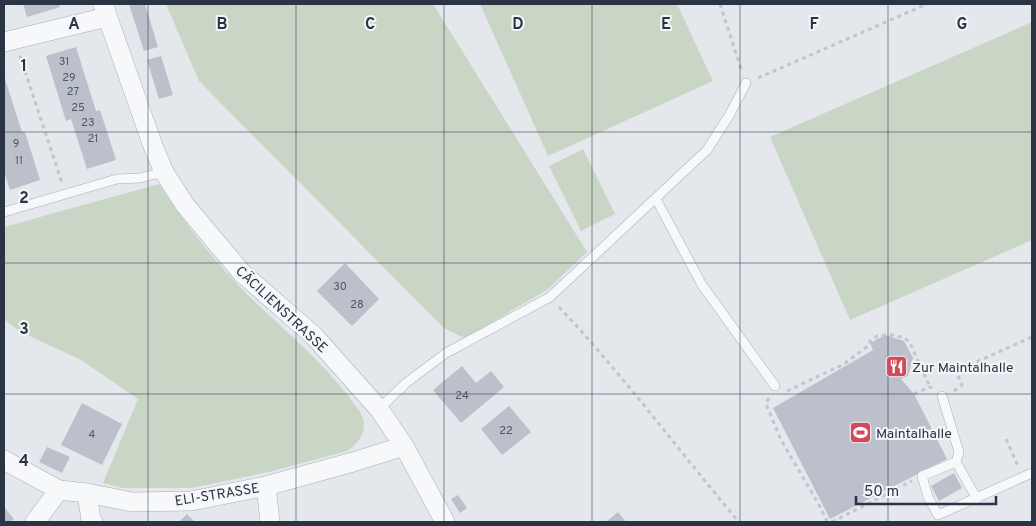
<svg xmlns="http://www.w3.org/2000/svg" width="1036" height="526" font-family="Overpass,sans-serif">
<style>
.green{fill:#c9d6c5}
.building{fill:#bbc0ca}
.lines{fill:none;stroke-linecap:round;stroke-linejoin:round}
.lane-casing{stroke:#a9aeb7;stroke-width:10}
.street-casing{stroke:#a9aeb7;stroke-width:20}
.path{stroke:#c2c5cb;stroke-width:3;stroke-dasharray:4 4;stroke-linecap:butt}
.lane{stroke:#f7f8fa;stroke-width:9}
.street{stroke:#f7f8fa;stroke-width:19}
.grid{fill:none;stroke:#2b3445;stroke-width:1;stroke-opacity:0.55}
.labels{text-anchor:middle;stroke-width:4;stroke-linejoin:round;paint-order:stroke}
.number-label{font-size:11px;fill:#4f5766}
.street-label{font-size:14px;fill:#2b3445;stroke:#f4f6f9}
.poi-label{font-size:14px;fill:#2b3445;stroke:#f4f6f9;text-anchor:start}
.grid-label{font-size:16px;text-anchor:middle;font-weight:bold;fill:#2b3445;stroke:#f4f6f9;stroke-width:4;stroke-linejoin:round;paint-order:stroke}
</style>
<rect width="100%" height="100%" fill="#e4e7ec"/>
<path class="green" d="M166 4H433L587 252 547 290 464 338 444 328 199 81Z
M480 4H677L713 81 548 156Z
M1032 22V240L850 320 770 137Z
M583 149 615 214 581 231 549 166Z
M159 184C187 227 219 267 255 302 288 333 322 362 349 397 353 403 360 410 362 416 368 432 359 443 347 451L269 472 191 488H122L103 483 138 399 81 360 19 331 4 319V227Z"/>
<path class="building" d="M23 4H59L60 7 27 17Z
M129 4H145L158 47 144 51Z
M76 47 96 111 100 110 116 160 87 169 71 119 66 121 46 56Z
M161 56 173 95 159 99 147 60Z
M4 76 22 132H25L40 180 10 190 4 171Z
M345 263 379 299 352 326 317 291Z
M885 335 904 341 913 358 908 376 901 379 914 394 947 459 830 519 773 408 873 350 870 343Z
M462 366 476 383 491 371 504 387 461 423 433 390Z
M82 403 122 424 102 465 61 445Z
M509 406 531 432 502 455 481 429Z
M47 447 70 457 62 473 39 462Z
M954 473 962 488 939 501 931 486Z
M458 495 467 508 460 513 451 499Z
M4 507 14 519 10 522H4Z
M618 512 626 522H606Z
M187 514 195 522H179Z"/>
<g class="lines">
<defs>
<path id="lane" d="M656 199 702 285 775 386
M4 212 117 179 140 178 164 172
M942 396 959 452 956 462 922 476 928 497 938 515 1032 473
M379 409 406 383 446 353 550 297 707 150 730 114 746 83
M956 462 977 499"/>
<path id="street" d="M103 4 153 146 164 172 185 205 242 273 314 336 379 409 404 446 445 522
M4 42 107 17
M4 460 59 490 87 493 132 502 191 501 266 486 353 462 404 446
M266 486 270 522
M87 493 91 520 93 522
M35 522 59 490"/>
</defs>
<use href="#lane" class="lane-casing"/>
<use href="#street" class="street-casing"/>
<path class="path" d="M720 4 742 72
M20 56 62 183
M758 78 927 4
M559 307C623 375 679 451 739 522
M787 391 844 364 868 346 870 341 877 336 893 335 905 338 910 343 930 387
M954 391 962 385 956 371 1032 337
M914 394 930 387 932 388
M769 398 766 404 781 440 818 503 827 521 832 522 912 481
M1006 439 1018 466"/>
<use href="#lane" class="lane"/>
<use href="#street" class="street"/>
</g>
<path class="grid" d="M148 4V522M296 4V522M444 4V522M592 4V522M740 4V522M888 4V522M4 132H1032M4 263H1032M4 394H1032"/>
<defs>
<symbol id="restaurant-square" viewBox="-11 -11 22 22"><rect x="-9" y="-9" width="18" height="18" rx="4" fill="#d1495b" stroke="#f4f6f9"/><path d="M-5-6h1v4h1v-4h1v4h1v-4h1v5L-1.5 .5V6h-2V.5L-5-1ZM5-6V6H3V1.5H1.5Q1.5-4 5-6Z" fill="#fff"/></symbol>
<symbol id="stadium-square" viewBox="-11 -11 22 22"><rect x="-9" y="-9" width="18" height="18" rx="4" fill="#d1495b" stroke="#f4f6f9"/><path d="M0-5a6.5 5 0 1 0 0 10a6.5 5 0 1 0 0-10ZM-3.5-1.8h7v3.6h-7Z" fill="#fff"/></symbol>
</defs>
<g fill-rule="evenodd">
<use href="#restaurant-square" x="884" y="354" width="25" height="25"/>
<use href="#stadium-square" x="848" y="420" width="25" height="25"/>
</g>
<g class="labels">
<g class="number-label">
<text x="64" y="65">31</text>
<text x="69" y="81">29</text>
<text x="73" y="95">27</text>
<text x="78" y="111">25</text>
<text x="88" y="126">23</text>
<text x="93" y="142">21</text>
<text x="16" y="147">9</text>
<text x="19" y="164">11</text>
<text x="340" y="290">30</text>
<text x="357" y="308">28</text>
<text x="462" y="399">24</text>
<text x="506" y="434">22</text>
<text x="92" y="438">4</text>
</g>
<g class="street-label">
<text transform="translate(282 309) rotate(43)" y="5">CÄCILIENSTRASSE</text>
<text transform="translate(217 494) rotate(-9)" y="5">ELI-STRASSE</text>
</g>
<g class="poi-label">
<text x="912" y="372">Zur Maintalhalle</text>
<text x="876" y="438">Maintalhalle</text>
</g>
</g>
<g class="grid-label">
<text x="74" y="29">A</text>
<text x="222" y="29">B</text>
<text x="370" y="29">C</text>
<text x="518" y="29">D</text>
<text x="666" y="29">E</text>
<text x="814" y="29">F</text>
<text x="962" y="29">G</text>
<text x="24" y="71">1</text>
<text x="24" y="203">2</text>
<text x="24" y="334">3</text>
<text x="24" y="466">4</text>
</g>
<rect width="1036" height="526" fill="none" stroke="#2b3445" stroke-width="10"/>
<path d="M856 496v8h140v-8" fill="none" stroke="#2b3445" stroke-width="2.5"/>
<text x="864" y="496" font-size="15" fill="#2b3445" stroke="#f4f6f9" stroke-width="4" paint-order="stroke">50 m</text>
</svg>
